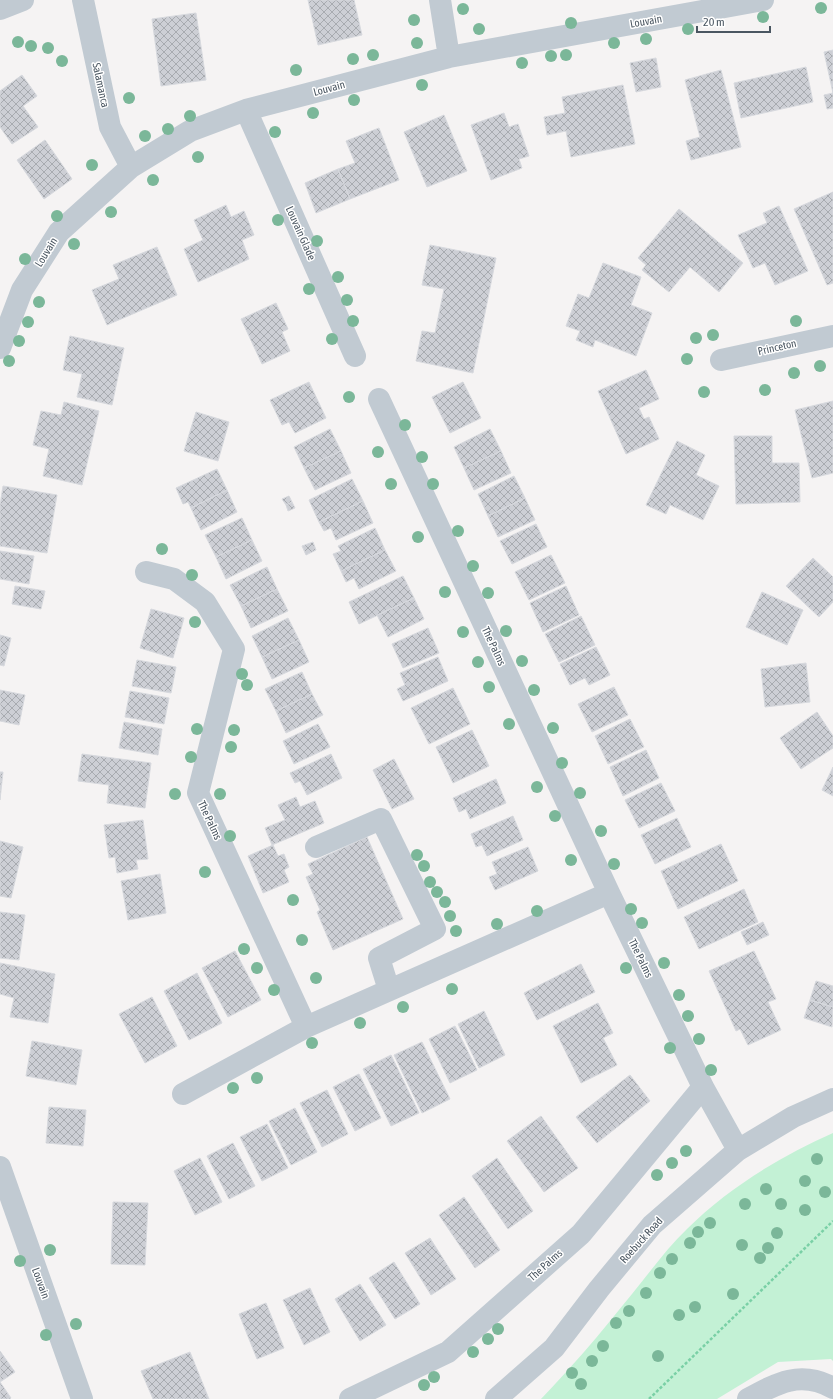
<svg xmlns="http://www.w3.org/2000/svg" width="833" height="1399" font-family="'Asap Condensed',sans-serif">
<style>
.green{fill:#c3f1d5}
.building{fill:url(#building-cross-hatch);stroke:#d7d9de}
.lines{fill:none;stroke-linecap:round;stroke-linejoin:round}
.path{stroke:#7ad0a6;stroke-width:2.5;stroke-dasharray:3 2;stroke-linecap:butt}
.minor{stroke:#c1cad2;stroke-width:22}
.tree{fill:#7bb799}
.labels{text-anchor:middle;stroke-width:3;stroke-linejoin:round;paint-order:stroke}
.street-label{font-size:11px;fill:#4a5661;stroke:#fff}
</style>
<defs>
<pattern id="building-cross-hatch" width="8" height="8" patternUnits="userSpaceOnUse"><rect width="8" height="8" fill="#cdcfd5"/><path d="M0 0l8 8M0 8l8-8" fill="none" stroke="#a8abb0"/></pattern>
</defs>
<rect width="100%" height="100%" fill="#f5f3f3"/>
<path class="green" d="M833 1133V1361L831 1359 778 1362 717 1399H541C556 1383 570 1368 584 1352 601 1333 616 1313 632 1294 650 1272 667 1248 687 1229 728 1188 781 1156 833 1133Z"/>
<path class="building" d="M308 0H354L362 35 318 45Z
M196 13 206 80 161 86 152 19Z
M833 50V108L827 109 824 95 833 93 824 52Z
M656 58 661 87 636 92 630 63Z
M806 67 813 102 741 118 734 83Z
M721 70 741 147 691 160 686 141 700 137 685 80Z
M22 75 37 96 23 106 38 127 12 144 0 127V91Z
M623 85 635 144 571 157 566 131 547 135 544 117 565 113 562 97Z
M504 113 509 127 518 124 529 156 519 159 522 168 491 180 471 125Z
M444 115 467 171 427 187 404 132Z
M379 128 399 180 350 199 338 169 355 163 346 141Z
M45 140 72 179 44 199 17 160Z
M338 169 350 199 316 213 305 183Z
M833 192V283L827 285 794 209Z
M226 205 231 217 244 211 254 235 242 240 249 259 198 282 184 249 203 240 194 220Z
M779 206 808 271 775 285 765 263 753 268 738 235 767 223 763 213Z
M679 209 743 263 719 292 690 267 669 292 642 270 646 265 638 258Z
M430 245 496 258 473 373 416 361 422 331 435 333 444 289 422 285Z
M157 247 177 295 107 325 92 290 119 279 113 265Z
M603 263 641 277 631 305 652 313 636 356 595 340 593 347 576 340 580 331 566 326 578 294 589 298Z
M276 303 288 329 282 332 290 351 262 364 241 319Z
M70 336 124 348 112 405 77 397 82 374 63 370Z
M646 370 659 399 639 408 644 419 649 417 659 439 626 454 598 391Z
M309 382 326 418 295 433 289 422 282 425 270 400Z
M463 382 481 418 450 433 432 397Z
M833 401V473L812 478 795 410Z
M64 402 99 411 82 485 43 476 49 449 33 445 41 411 61 415Z
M196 412 229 422 218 461 184 451Z
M330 429 341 451 304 468 294 447Z
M490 429 501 451 464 468 454 447Z
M734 436H772V463H799L800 502 736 504Z
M677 441 705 455 696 475 719 486 703 520 670 505 666 514 646 505Z
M341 451 351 473 315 490 304 468Z
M501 451 511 473 474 490 464 468Z
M217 469 227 490 191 508 188 502 183 504 176 488Z
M514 476 525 498 488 516 478 494Z
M352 479 363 501 319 522 309 500Z
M3 486 57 495 47 553 0 546V505Z
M227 490 237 512 201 530 191 508Z
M289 496 292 502 286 505 282 499Z
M525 498 535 520 498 537 488 516Z
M363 501 373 523 336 540 331 528 324 531 319 522Z
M292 502 295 508 288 511 286 505Z
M242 518 252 540 216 557 205 535Z
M536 524 547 547 512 564 500 541Z
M375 528 385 550 341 571 333 554 341 551 338 546Z
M252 540 262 561 226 579 216 557Z
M313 542 316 550 306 555 302 546Z
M385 550 396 571 359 589 354 578 346 582 341 571Z
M0 551 34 556 29 584 0 579Z
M551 555 565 583 529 600 515 572Z
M813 558 833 577V602L819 617 786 586Z
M267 567 277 589 241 606 230 585Z
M403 576 414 598 359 624 349 602Z
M15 586 45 591 41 609 12 604Z
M566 586 579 615 543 632 530 603Z
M277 589 288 611 251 628 241 606Z
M762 592 803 610 787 645 746 627Z
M414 598 424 619 388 637 377 615Z
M151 609 184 618 173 658 140 648Z
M581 616 595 645 559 662 545 634Z
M288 618 299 640 262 657 252 636Z
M428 628 439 653 403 668 392 644Z
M0 635 11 638 4 666 0 665Z
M299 640 309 662 272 679 262 657Z
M596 647 610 675 589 685 585 678 570 685 560 664Z
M438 657 448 681 403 701 397 689 405 685 400 673Z
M137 660 176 667 171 693 132 686Z
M806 663 810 702 765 707 761 669Z
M302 672 312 694 276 711 265 689Z
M614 687 628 715 592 732 578 704Z
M453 688 470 724 429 744 411 708Z
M0 690 25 695 19 725 0 721Z
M130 691 169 698 164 724 125 717Z
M312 694 323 715 286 733 276 711Z
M817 712 833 736V748L801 769 780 738Z
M630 719 644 747 608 764 595 736Z
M124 722 162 729 158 755 119 748Z
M318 724 330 747 294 764 283 741Z
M472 730 489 766 453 783 436 747Z
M646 750 659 778 623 796 610 767Z
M82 754 151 763 145 808 107 803 109 785 78 781Z
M331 754 342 778 307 795 300 781 295 783 290 773Z
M394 759 414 799 392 809 373 770Z
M833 767V796L822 790Z
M0 772H3L0 800Z
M496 779 506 803 470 819 466 809 459 812 453 798Z
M661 783 675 811 639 828 625 800Z
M296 797 300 807 315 801 324 823 272 845 265 828 285 820 278 805Z
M513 816 523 840 487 856 482 845 476 847 471 834Z
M677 818 691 847 655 864 641 835Z
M143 820 148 859 136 860 138 869 117 873 115 857 109 858 104 825Z
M367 837 403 919 333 950 317 912 320 910 306 877 313 874 308 864Z
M0 841 23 847 11 898 0 896Z
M721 844 738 881 678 909 661 871Z
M273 845 278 856 284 854 289 867 284 870 289 882 263 893 248 856Z
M528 847 538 871 495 890 489 877 497 874 492 862Z
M160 874 166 913 128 920 121 881Z
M744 889 758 922 699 949 684 917Z
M0 912 25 915 19 960 0 958Z
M763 922 769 935 747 945 741 932Z
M235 951 261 1000 228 1017 202 968Z
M754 951 776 999 768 1002 781 1030 748 1045 740 1029 736 1031 709 971Z
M0 963 55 974 48 1023 10 1017 14 998 0 994Z
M581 964 595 992 537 1020 524 993Z
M197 973 222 1023 189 1040 164 991Z
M816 981 833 986V1007L810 1000Z
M152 997 177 1046 145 1063 119 1014Z
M810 1000 833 1007 832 1027 804 1018Z
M598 1003 613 1033 603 1038 617 1065 581 1083 553 1026Z
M484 1011 505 1055 479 1068 458 1024Z
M455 1026 477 1070 450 1083 429 1039Z
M32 1041 82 1050 76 1085 26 1076Z
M422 1042 450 1099 422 1113 394 1055Z
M391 1055 419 1113 391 1126 363 1069Z
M359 1074 381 1118 355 1131 333 1087Z
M630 1075 650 1101 597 1143 576 1117Z
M327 1090 348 1134 322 1147 300 1103Z
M49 1107 86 1110 83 1146 46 1143Z
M295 1108 317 1152 291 1165 269 1121Z
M541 1116 578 1168 544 1192 507 1141Z
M267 1124 288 1168 262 1181 240 1137Z
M233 1143 255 1186 229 1199 207 1156Z
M200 1158 222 1202 195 1215 174 1171Z
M497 1158 533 1211 508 1229 472 1176Z
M464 1197 500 1250 475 1268 439 1215Z
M113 1202 148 1203 145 1265 111 1264Z
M430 1238 456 1279 431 1295 405 1253Z
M394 1262 420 1304 395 1319 369 1278Z
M360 1284 386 1325 360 1341 335 1299Z
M310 1288 330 1332 304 1345 283 1300Z
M266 1303 284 1348 257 1359 239 1314Z
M0 1351 15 1372 0 1382 11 1398 10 1399H0Z
M190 1352 209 1399H153L141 1371Z"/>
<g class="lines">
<path class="path" d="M649 1399 833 1221"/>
<path class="minor" d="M83 0 110 127 131 167
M440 0 449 57
M0 9 23 0
M246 110 355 356
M0 348 22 290 59 232 131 167 190 131 246 110 449 57 763 0
M721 360 833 336
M379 399 609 893 703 1087 738 1150
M146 572 174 579 205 602 234 649 198 793 306 1027
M316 847 381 819 435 929 379 958 389 990
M183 1094 306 1027 609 893
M0 1167 82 1399
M350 1399 448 1352 581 1234 703 1087
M496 1399 554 1348 599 1289 652 1225 738 1150 793 1117 833 1099
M748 1399C777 1383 801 1370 833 1388"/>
</g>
<g class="tree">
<circle cx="821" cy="8" r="6"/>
<circle cx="463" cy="9" r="6"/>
<circle cx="763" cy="17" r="6"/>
<circle cx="414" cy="20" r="6"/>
<circle cx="571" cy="23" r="6"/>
<circle cx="479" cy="29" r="6"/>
<circle cx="688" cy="29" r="6"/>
<circle cx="646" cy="39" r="6"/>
<circle cx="18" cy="42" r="6"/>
<circle cx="417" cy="43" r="6"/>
<circle cx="614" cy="43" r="6"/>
<circle cx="31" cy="46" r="6"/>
<circle cx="48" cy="48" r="6"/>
<circle cx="373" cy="55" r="6"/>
<circle cx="566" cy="55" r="6"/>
<circle cx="551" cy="56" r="6"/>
<circle cx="353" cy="59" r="6"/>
<circle cx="62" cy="61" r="6"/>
<circle cx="522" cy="63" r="6"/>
<circle cx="296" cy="70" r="6"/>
<circle cx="422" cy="85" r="6"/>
<circle cx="129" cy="98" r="6"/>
<circle cx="354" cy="100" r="6"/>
<circle cx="313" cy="113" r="6"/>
<circle cx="190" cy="116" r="6"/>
<circle cx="168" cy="129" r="6"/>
<circle cx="275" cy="132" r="6"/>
<circle cx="145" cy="136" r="6"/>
<circle cx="198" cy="157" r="6"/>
<circle cx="92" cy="165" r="6"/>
<circle cx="153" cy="180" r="6"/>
<circle cx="111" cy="212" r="6"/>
<circle cx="57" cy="216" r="6"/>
<circle cx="278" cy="220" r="6"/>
<circle cx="317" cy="241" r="6"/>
<circle cx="74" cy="244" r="6"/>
<circle cx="25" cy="259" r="6"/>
<circle cx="338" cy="277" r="6"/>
<circle cx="309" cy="289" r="6"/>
<circle cx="347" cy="300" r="6"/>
<circle cx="39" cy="302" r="6"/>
<circle cx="353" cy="321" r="6"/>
<circle cx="796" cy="321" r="6"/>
<circle cx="28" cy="322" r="6"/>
<circle cx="713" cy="335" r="6"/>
<circle cx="696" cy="338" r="6"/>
<circle cx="332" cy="339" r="6"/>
<circle cx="19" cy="341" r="6"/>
<circle cx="687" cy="359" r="6"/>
<circle cx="9" cy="361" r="6"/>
<circle cx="820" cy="366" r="6"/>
<circle cx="794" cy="373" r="6"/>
<circle cx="765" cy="390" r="6"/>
<circle cx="704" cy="392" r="6"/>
<circle cx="349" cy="397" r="6"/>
<circle cx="405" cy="425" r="6"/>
<circle cx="378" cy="452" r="6"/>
<circle cx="422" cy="457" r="6"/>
<circle cx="391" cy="484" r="6"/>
<circle cx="433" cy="484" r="6"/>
<circle cx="458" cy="531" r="6"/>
<circle cx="418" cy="537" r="6"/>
<circle cx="162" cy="549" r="6"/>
<circle cx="473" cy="566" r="6"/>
<circle cx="192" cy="575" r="6"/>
<circle cx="445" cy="592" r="6"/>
<circle cx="488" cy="593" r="6"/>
<circle cx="195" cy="622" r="6"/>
<circle cx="506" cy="631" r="6"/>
<circle cx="463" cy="632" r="6"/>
<circle cx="522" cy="661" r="6"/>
<circle cx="478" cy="662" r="6"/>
<circle cx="242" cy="674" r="6"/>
<circle cx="247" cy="685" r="6"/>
<circle cx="489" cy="687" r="6"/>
<circle cx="534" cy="690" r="6"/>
<circle cx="509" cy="724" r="6"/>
<circle cx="553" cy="728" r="6"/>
<circle cx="197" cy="729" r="6"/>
<circle cx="234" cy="730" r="6"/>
<circle cx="231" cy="747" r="6"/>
<circle cx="191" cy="757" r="6"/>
<circle cx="562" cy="763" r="6"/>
<circle cx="537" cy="787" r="6"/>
<circle cx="580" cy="793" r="6"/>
<circle cx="175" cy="794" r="6"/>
<circle cx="220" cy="794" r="6"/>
<circle cx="555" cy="816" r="6"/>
<circle cx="601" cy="831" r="6"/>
<circle cx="230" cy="836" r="6"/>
<circle cx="417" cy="855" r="6"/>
<circle cx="571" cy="860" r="6"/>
<circle cx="614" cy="864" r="6"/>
<circle cx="424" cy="866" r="6"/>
<circle cx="205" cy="872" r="6"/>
<circle cx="430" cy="882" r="6"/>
<circle cx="437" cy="892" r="6"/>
<circle cx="293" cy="900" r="6"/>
<circle cx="445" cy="902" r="6"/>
<circle cx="631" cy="909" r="6"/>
<circle cx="537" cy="911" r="6"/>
<circle cx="450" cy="916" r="6"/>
<circle cx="642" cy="923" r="6"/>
<circle cx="497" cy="924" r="6"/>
<circle cx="456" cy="931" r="6"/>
<circle cx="302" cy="940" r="6"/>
<circle cx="244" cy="949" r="6"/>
<circle cx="664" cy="963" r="6"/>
<circle cx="257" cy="968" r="6"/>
<circle cx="626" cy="968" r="6"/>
<circle cx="316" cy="978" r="6"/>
<circle cx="452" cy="989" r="6"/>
<circle cx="274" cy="990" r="6"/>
<circle cx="679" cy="995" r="6"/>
<circle cx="403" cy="1007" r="6"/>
<circle cx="688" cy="1016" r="6"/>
<circle cx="360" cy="1023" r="6"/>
<circle cx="699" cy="1039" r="6"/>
<circle cx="312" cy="1043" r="6"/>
<circle cx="670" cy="1048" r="6"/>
<circle cx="711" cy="1070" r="6"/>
<circle cx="257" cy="1078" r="6"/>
<circle cx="233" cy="1088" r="6"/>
<circle cx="686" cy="1151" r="6"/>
<circle cx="817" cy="1159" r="6"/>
<circle cx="672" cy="1163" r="6"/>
<circle cx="657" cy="1175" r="6"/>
<circle cx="805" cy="1181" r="6"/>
<circle cx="766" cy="1189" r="6"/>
<circle cx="825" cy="1192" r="6"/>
<circle cx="745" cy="1204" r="6"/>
<circle cx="781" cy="1204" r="6"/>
<circle cx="805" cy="1210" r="6"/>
<circle cx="710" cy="1223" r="6"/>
<circle cx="698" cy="1232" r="6"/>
<circle cx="777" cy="1233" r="6"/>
<circle cx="690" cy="1243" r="6"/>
<circle cx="742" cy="1245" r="6"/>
<circle cx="768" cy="1248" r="6"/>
<circle cx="50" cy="1250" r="6"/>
<circle cx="760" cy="1258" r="6"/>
<circle cx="672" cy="1259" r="6"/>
<circle cx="20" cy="1261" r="6"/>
<circle cx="660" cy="1273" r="6"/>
<circle cx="646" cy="1293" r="6"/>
<circle cx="733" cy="1294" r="6"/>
<circle cx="695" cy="1307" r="6"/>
<circle cx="629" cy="1311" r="6"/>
<circle cx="679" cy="1315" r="6"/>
<circle cx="616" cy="1323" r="6"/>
<circle cx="76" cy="1324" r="6"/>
<circle cx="498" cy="1329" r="6"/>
<circle cx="46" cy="1335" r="6"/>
<circle cx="488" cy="1339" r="6"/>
<circle cx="603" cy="1346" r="6"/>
<circle cx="473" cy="1352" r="6"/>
<circle cx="658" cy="1356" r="6"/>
<circle cx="592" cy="1361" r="6"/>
<circle cx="572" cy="1373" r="6"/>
<circle cx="434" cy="1377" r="6"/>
<circle cx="581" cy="1384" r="6"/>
<circle cx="424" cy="1385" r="6"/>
</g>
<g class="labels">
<g class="street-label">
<text transform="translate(646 21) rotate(-10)" y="4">Louvain</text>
<text transform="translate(101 85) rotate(78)" y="4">Salamanca</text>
<text transform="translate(329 88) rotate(-15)" y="4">Louvain</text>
<text transform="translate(301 233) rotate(66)" y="4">Louvain Glade</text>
<text transform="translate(46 252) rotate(-58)" y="4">Louvain</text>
<text transform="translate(777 347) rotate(-13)" y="4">Princeton</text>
<text transform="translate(494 646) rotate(65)" y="4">The Palms</text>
<text transform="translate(210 820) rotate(65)" y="4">The Palms</text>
<text transform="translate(641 958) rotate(64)" y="4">The Palms</text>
<text transform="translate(641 1240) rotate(-48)" y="4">Roebuck Road</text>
<text transform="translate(545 1265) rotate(-42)" y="4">The Palms</text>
<text transform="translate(41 1283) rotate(70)" y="4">Louvain</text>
</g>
</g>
<path d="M697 26v6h73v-6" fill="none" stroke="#4a5661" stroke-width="2"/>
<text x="703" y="26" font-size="12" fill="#4a5661" stroke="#ffffff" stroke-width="3" paint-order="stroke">20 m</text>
</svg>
